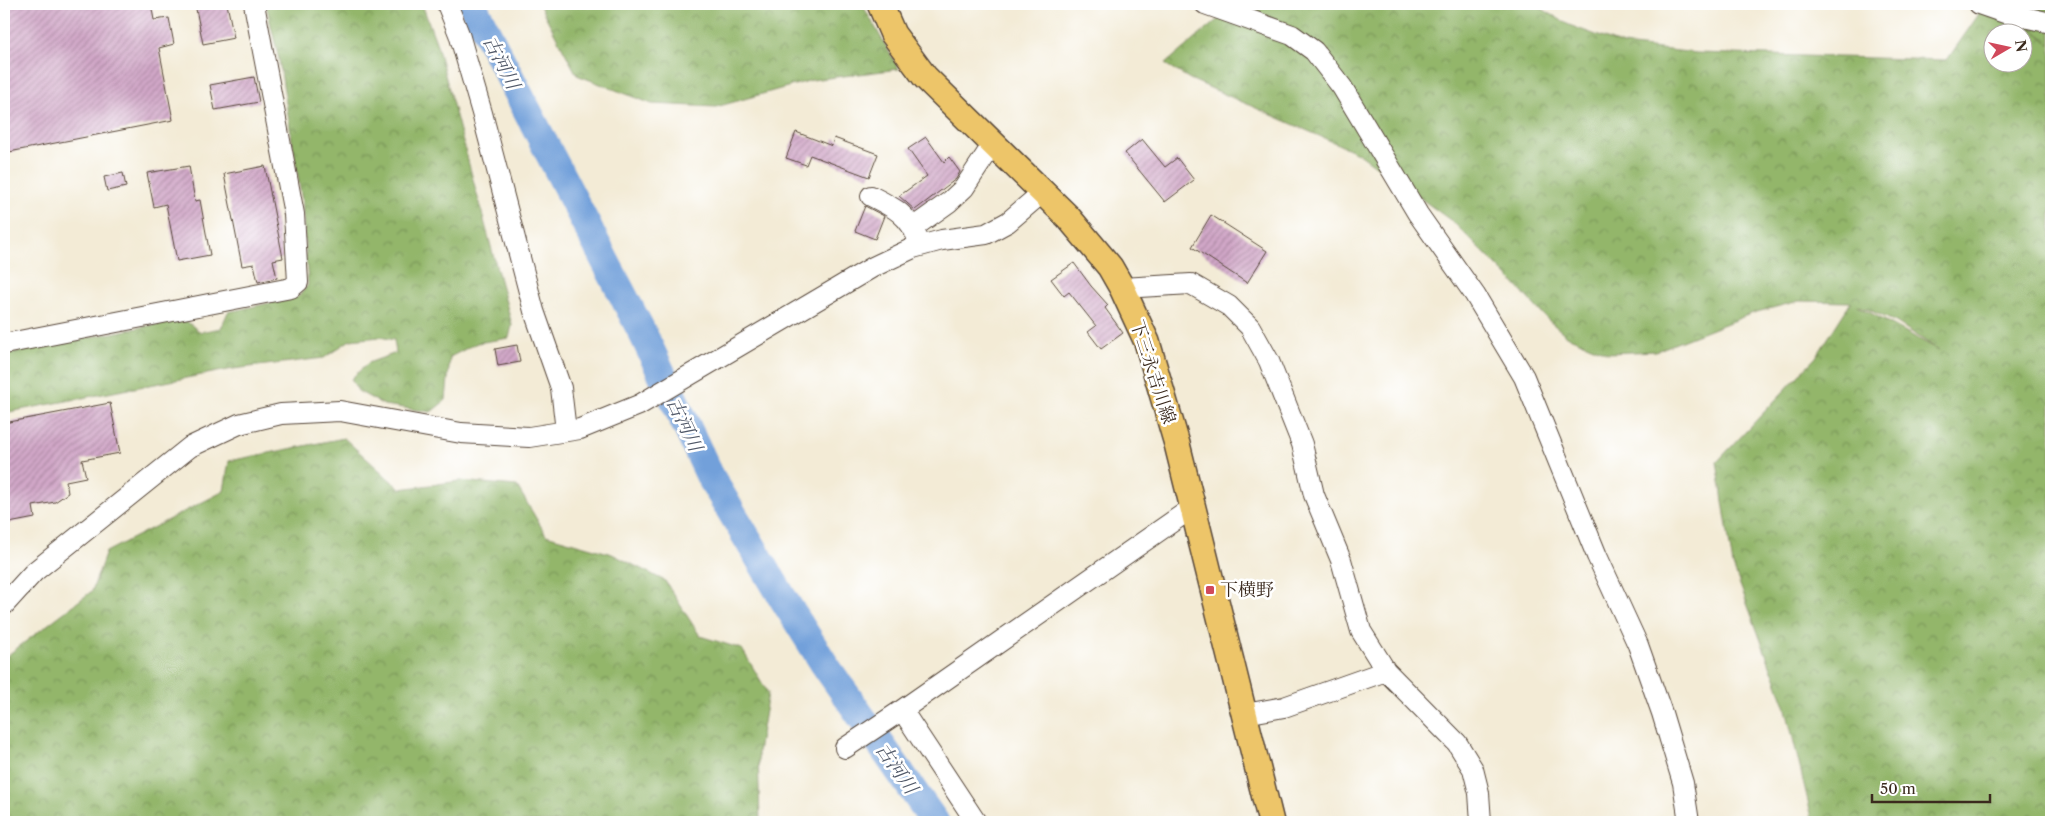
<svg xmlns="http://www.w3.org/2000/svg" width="2055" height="826" font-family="'Libre Caslon Text','Noto Serif JP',serif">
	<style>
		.forest { fill: url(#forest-crowns); stroke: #677044; fill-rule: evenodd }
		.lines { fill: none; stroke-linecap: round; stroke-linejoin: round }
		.river { stroke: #72a0da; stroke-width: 29 }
		.building { fill: url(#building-hatch) }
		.minor-casing { stroke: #57473a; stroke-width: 22 }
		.major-casing { stroke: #57473a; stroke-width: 28 }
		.minor { stroke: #fff; stroke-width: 20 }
		.major { stroke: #edc569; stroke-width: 25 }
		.poi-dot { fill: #d1495b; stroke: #fff; stroke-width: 2 }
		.labels { text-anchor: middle; stroke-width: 5; stroke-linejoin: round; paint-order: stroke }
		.street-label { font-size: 18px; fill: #3b2a1e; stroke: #fff }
		.poi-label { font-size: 18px; fill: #3b2a1e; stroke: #fff; text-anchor: start }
		.water-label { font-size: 19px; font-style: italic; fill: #515969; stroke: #fff }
	</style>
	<defs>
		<pattern id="forest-crowns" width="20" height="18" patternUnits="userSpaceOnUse" patternTransform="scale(1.25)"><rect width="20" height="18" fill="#93b66b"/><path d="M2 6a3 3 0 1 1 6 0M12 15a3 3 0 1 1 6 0" fill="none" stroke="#799457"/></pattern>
		<pattern id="building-hatch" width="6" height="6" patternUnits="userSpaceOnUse" patternTransform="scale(1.25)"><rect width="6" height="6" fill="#d1a7c8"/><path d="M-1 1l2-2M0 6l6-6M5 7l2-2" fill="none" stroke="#ab88a2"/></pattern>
	</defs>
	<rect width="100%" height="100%" fill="#fff"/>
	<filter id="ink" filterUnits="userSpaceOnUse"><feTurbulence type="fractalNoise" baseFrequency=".02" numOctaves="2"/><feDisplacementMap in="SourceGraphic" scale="10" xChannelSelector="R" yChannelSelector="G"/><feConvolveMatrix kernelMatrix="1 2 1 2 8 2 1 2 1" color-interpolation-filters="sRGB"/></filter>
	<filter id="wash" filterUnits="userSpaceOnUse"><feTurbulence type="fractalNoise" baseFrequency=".0096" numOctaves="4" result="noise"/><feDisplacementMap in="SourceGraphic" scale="20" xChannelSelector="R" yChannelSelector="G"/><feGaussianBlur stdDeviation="1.12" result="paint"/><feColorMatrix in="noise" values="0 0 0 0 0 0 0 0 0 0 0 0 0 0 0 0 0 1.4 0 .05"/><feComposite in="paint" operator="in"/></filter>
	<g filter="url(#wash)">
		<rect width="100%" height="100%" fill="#f3ebd6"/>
		<!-- forest -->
		<path class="forest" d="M266 4H422L437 45 512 325 509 338 477 343 450 357 446 400 431 412 384 405 358 391 351 379 368 363 396 353 394 340 380 337 350 340 324 358 233 369 4 413V354L184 319 200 332 221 328 228 312 298 297 308 285 302 201 279 60Z
			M539 4H862L899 69 812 80 716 107 652 104 577 75Z
			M1236 4H1534L1569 25 1623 45 1697 53 1947 60 1986 4H2007L2050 45 2010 4H2051V822H1813L1785 705 1733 566 1717 462 1816 357 1851 302 1799 301 1753 313 1656 351 1608 353 1567 336 1547 319 1512 281 1453 222 1358 153 1190 79 1165 64ZM1992 32H2022V62H1992ZM1858 305 1896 322 1939 350 1858 306Z
			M344 438 400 489 460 481 517 486 546 535 612 554 665 581 700 636 742 649 768 693 758 752 760 822H4V658L92 591 106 552 224 491 229 461Z"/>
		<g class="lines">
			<!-- river -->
			<path class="river" d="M472 4 643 334 710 476 784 600 825 665 935 822"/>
		</g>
		<g id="blocks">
			<!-- building -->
			<path class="building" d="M4 4H151L154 20 169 18 174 44 159 48 173 120 4 153Z
				M195 4H227L234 38 203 44Z
				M254 77 259 102 215 110 210 85Z
				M796 132 832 146 834 138 878 154 869 177 810 155 806 165 786 158Z
				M926 137 944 162 949 157 960 172 956 179 915 210 899 196 927 176 908 149Z
				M1142 139 1165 167 1177 158 1194 180 1165 202 1125 153Z
				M189 166 195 201 200 200 210 255 177 261 166 204 154 207 147 173Z
				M265 166 283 258 273 260 277 278 258 282 254 264 242 266 224 174Z
				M123 173 126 187 107 191 104 177Z
				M865 206 884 216 875 239 855 231Z
				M1211 215 1267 251 1247 283 1192 247Z
				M1074 263 1091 286 1108 305 1105 308 1123 333 1101 349 1088 332 1096 326 1069 292 1064 296 1051 279Z
				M517 345 520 362 498 366 495 349Z
				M110 403 120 453 82 460 86 477 66 481 68 493 55 502 33 506 35 518 4 524V423Z"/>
		</g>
	</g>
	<g filter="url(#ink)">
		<use href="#blocks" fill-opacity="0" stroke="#57473a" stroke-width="1"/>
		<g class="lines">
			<defs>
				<path id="minor" d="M447 4 459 34 482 113 534 311 561 388 566 431
					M1205 4 1292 35 1314 51 1342 87 1418 214 1475 295 1524 377 1597 556 1638 645 1662 713 1683 783 1689 822
					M1979 4 2005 13 2051 23
					M871 196C893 207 910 215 918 240
					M914 227 949 202 964 188 993 144
					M1122 288 1191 284 1229 306 1250 327 1269 361 1302 444 1314 495 1341 560 1361 631 1386 671 1457 743 1473 769 1479 793 1481 822
					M4 344 291 288 298 282 294 214 254 4
					M4 605 34 572 190 447 239 424 281 414 340 411 461 433 529 437 580 429 639 405 873 267 913 248 942 240 986 234 1008 222 1043 192
					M902 710 976 822
					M1245 714 1284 707 1386 671
					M845 748 902 710 1192 508"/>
				<path id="major" d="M880 4 893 34 925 77 1068 217 1110 267 1122 288 1147 342 1177 444 1271 822"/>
			</defs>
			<!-- minor casing -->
			<use href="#minor" class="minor-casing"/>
			<!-- major casing -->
			<use href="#major" class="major-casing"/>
			<!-- minor -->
			<use href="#minor" class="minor"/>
			<!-- major -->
			<use href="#major" class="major"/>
		</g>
	</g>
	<!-- markers -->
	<rect class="poi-dot" x="1205" y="585" width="10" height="10" rx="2.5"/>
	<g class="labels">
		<!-- street labels -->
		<g class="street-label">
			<text transform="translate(1153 372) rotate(72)" y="6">下三永吉川線</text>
		</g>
		<!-- poi labels -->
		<g class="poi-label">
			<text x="1220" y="596">下横野</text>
		</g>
		<!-- water labels -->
		<g class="water-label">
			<text transform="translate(502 62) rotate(63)" y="7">古河川</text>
			<text transform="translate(685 424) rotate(65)" y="7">古河川</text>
			<text transform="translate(897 768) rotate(55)" y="7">古河川</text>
		</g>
	</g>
	<!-- margin -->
	<rect width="2055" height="826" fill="none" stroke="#fff" stroke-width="20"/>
	<!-- north arrow -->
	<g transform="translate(2008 48) rotate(81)"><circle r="24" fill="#ffffff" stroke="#b1aaa5"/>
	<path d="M0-4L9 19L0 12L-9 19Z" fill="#d1495b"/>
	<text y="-8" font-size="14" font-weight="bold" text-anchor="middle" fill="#3b2a1e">N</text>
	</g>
	<!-- scale -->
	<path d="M1872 794v8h118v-8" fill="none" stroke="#3b2a1e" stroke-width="2.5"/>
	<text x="1880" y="794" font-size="15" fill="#3b2a1e" stroke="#ffffff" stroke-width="4" paint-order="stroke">50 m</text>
</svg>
